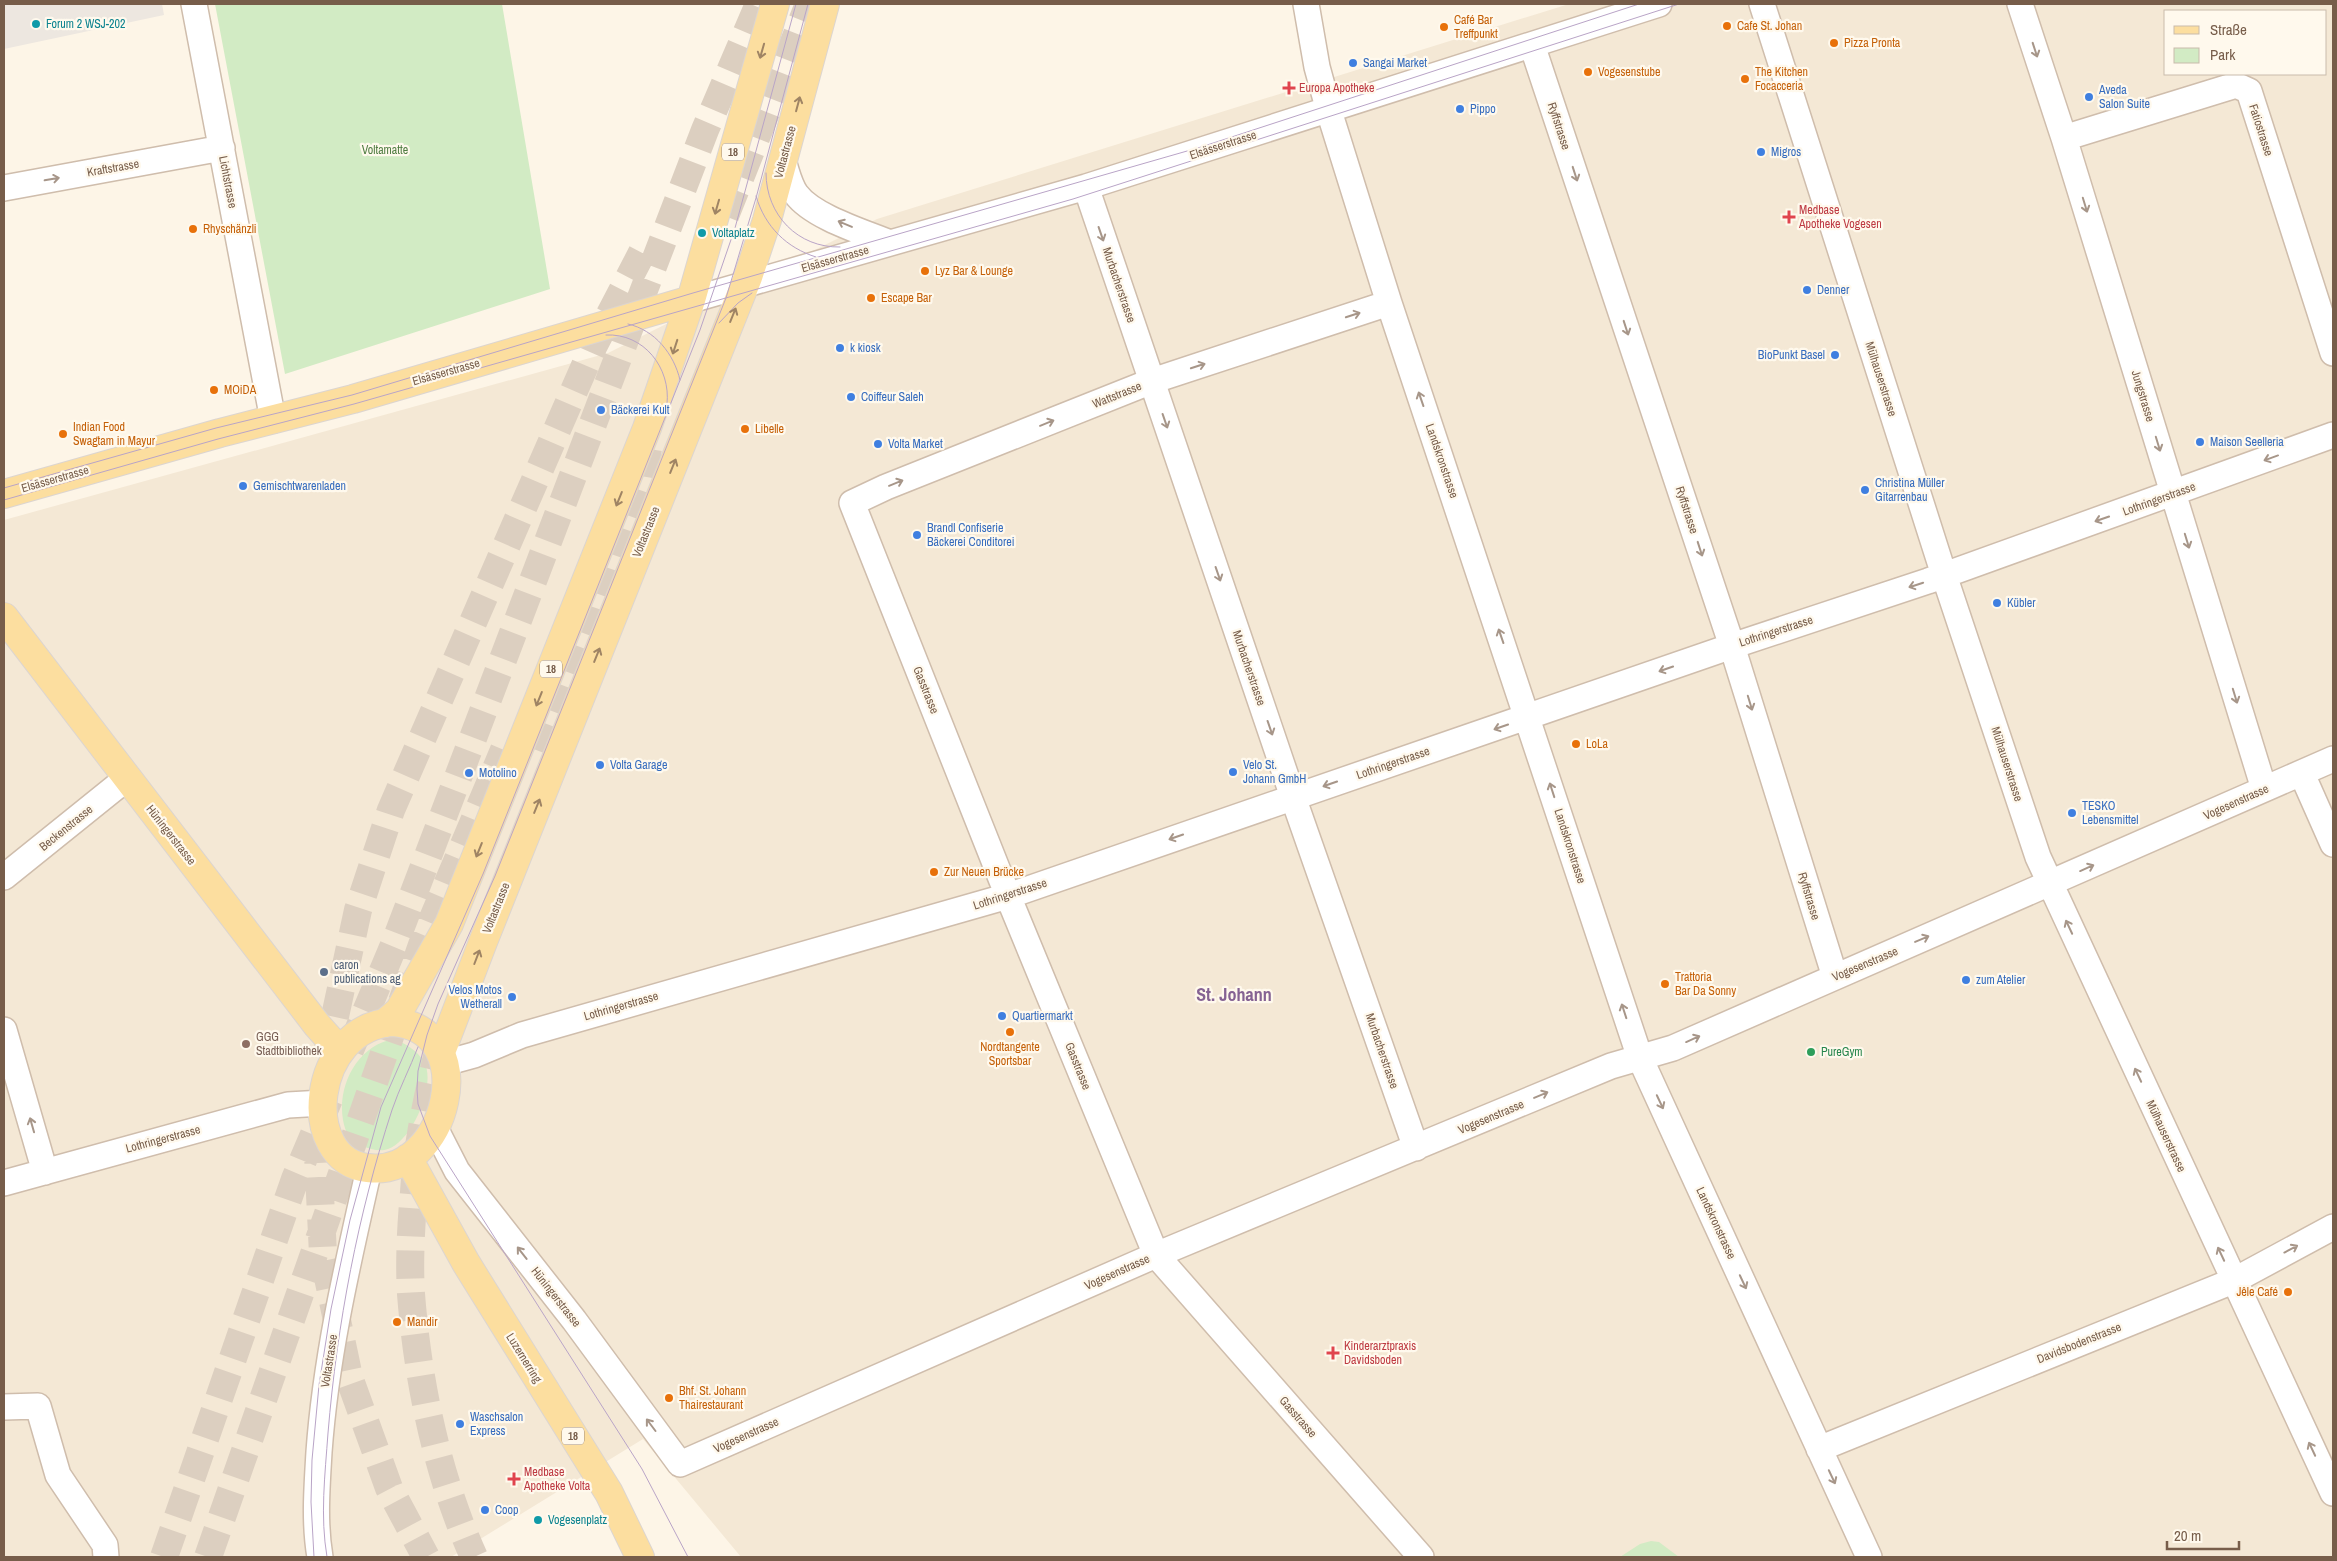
<svg xmlns="http://www.w3.org/2000/svg" width="2337" height="1561" font-family="'Archivo Narrow',sans-serif">
	<style>
		.residential { fill: #f4e8d5; fill-rule: evenodd }
		.industrial { fill: #ede7e0 }
		.green { fill: #d2ebc4 }
		.lines { fill: none; stroke-linecap: round; stroke-linejoin: round }
		.highway-tunnel { stroke: #dccfc0; stroke-width: 28; stroke-dasharray: 28 14; stroke-linecap: butt }
		.minor-casing { stroke: #cfbdac; stroke-width: 28 }
		.major-casing { stroke: #dcd5d0; stroke-width: 30 }
		.minor { stroke: #fff; stroke-width: 25 }
		.major { stroke: #fcde9f; stroke-width: 28 }
		.tram { stroke: #b9a4c7; stroke-width: 1 }
		.oneway { stroke: #a79689 }
		.oneway2 { stroke: #9f8464 }
		.culture-dot { fill: #0f9aa8; stroke: #fff9ed; stroke-width: 2 }
		.food-dot { fill: #e8710a; stroke: #fff9ed; stroke-width: 2 }
		.shop-dot { fill: #3f7fe0; stroke: #fff9ed; stroke-width: 2 }
		.health-dot { fill: #e0444e; stroke: #fff9ed; stroke-width: 2 }
		.service-dot { fill: #5c6f8a; stroke: #fff9ed; stroke-width: 2 }
		.education-dot { fill: #8d6e63; stroke: #fff9ed; stroke-width: 2 }
		.leisure-dot { fill: #2e9e5b; stroke: #fff9ed; stroke-width: 2 }
		.labels { text-anchor: middle; stroke-width: 4.5; stroke-linejoin: round; paint-order: stroke }
		.shield { fill: #fff9ed; stroke: #a08c7b; stroke-width: 1 }
		.shield-label { font-size: 11px; font-weight: bold; fill: #775d4a }
		.food-label { font-size: 12px; fill: #c56008; stroke: #fff9ed; text-anchor: start }
		.culture-label { font-size: 12px; fill: #0d838f; stroke: #fff9ed; text-anchor: start }
		.shop-label { font-size: 12px; fill: #366cbe; stroke: #fff9ed; text-anchor: start }
		.health-label { font-size: 12px; fill: #be3a42; stroke: #fff9ed; text-anchor: start }
		.street-label { font-size: 12px; fill: #775d4a; stroke: #fff9ed }
		.park-label { font-size: 12px; fill: #507d42; stroke: #fff9ed }
		.service-label { font-size: 12px; fill: #4e5e75; stroke: #fff9ed; text-anchor: start }
		.education-label { font-size: 12px; fill: #785e54; stroke: #fff9ed; text-anchor: start }
		.leisure-label { font-size: 12px; fill: #27864d; stroke: #fff9ed; text-anchor: start }
		.district-label { font-size: 18px; font-weight: bold; fill: #856293; stroke: #fff9ed }
	</style>
	<rect width="100%" height="100%" fill="#fdf5e7"/>
	<!-- residential -->
	<path class="residential" d="M1569 4H2333V1557H741L643 1439 451 1557H4V520L608 353 877 219ZM2166 11H2326V74H2166Z"/>
	<!-- industrial -->
	<path class="industrial" d="M4 4H162L164 15 4 49Z"/>
	<!-- green -->
	<path class="green" d="M215 4H502L550 289 285 374Z
		M394 1039C406 1044 417 1050 424 1062 437 1084 412 1141 388 1149 380 1152 370 1149 362 1146 350 1141 345 1132 343 1120 337 1085 358 1045 394 1039Z
		M1651 1541 1659 1542 1679 1557H1620L1640 1544Z"/>
	<g class="lines">
		<!-- highway-tunnel -->
		<path class="highway-tunnel" d="M725 216 809 4
			M544 753 590 633 642 485 650 436
			M440 1043C429 1091 417 1142 414 1192 411 1225 409 1261 411 1294 418 1383 437 1475 474 1557
			M350 1050 394 945 705 130 759 4
			M326 1058 358 910 391 810 594 345 645 247
			M317 1135 323 1254 349 1377 389 1488 426 1557
			M164 1557 295 1179 329 1099
			M208 1557 423 942 504 750"/>
		<defs>
			<path id="minor" d="M194 4 273 420
				M1306 4 1317 67 1329 111 1389 303 1640 1058 1869 1557
				M1762 4 1944 575 2038 857 2333 1493
				M2020 4 2064 138 2264 789
				M1532 45 1732 646 1835 977
				M2064 138 2236 85 2249 91 2333 353
				M783 161C787 172 789 184 796 194 813 217 863 232 890 243
				M1086 187 1293 797 1416 1148
				M4 188 222 148
				M691 300 1086 187 1659 4
				M1389 303 1152 381 886 487 852 503 1008 896 1156 1255 1421 1557
				M2302 774 2333 844
				M4 877 127 778
				M4 1030 45 1172
				M445 1063 474 1055 522 1035 1008 896 1732 646 1928 581 2333 435
				M435 1128 457 1171 574 1320 680 1464 1156 1255 1611 1066 1673 1048 2333 759
				M4 1183 288 1105 323 1103
				M4 1407 38 1406 58 1475 105 1545 106 1557
				M1819 1449 2233 1281 2333 1227
				M320 1557C314 1522 317 1487 319 1452 326 1355 348 1262 369 1169"/>
			<path id="major" d="M4 494 220 433 353 399 691 300
				M4 617 317 1025 340 1051
				M393 1022C484 1029 447 1178 368 1168 298 1160 311 1027 393 1022Z
				M385 1023 399 1011 449 924 647 428 691 300 775 4
				M441 1052 483 942 748 277 767 220 825 4
				M408 1158 466 1263 609 1493 640 1557"/>
		</defs>
		<!-- minor casing -->
		<use href="#minor" class="minor-casing"/>
		<!-- major casing -->
		<use href="#major" class="major-casing"/>
		<!-- minor -->
		<use href="#minor" class="minor"/>
		<!-- major -->
		<use href="#major" class="major"/>
		<!-- tram -->
		<path class="tram" d="M766 173C766 215 798 248 840 247
			M756 196C765 227 787 248 816 257
			M719 323 738 303 752 293
			M628 324C655 330 674 354 680 380
			M606 335C644 333 671 368 667 404
			M4 488 216 428 352 395 693 293 1201 147 1639 4
			M4 500 218 439 354 404 1073 199 1679 4
			M314 1557 311 1502 312 1460 319 1385 331 1309 350 1220 381 1107 483 874 700 330 735 228 796 4
			M327 1557C320 1516 325 1475 328 1433 337 1324 358 1214 392 1110 399 1089 410 1068 418 1047
			M688 1557 642 1469 430 1136 418 1104 417 1089 418 1071 427 1035 438 1004 495 876 726 298 756 198 808 4"/>
	</g>
	<!-- one-way arrows -->
	<defs><path id="oneway-shaft" d="M-6 0H5M1.5-3L5.5 0L1.5 3" fill="none" stroke-width="1.6" stroke-linecap="round" stroke-linejoin="round" transform="scale(1.25)"/></defs>
	<g class="oneway">
		<use href="#oneway-shaft" transform="translate(2035 50) rotate(72)"/>
		<use href="#oneway-shaft" transform="translate(1575 174) rotate(72)"/>
		<use href="#oneway-shaft" transform="translate(52 179) rotate(-10)"/>
		<use href="#oneway-shaft" transform="translate(2085 205) rotate(73)"/>
		<use href="#oneway-shaft" transform="translate(845 224) rotate(-157)"/>
		<use href="#oneway-shaft" transform="translate(1101 234) rotate(71)"/>
		<use href="#oneway-shaft" transform="translate(1353 315) rotate(-18)"/>
		<use href="#oneway-shaft" transform="translate(1626 328) rotate(72)"/>
		<use href="#oneway-shaft" transform="translate(1198 366) rotate(-18)"/>
		<use href="#oneway-shaft" transform="translate(1421 399) rotate(-109)"/>
		<use href="#oneway-shaft" transform="translate(1165 421) rotate(71)"/>
		<use href="#oneway-shaft" transform="translate(1047 423) rotate(-22)"/>
		<use href="#oneway-shaft" transform="translate(2158 444) rotate(73)"/>
		<use href="#oneway-shaft" transform="translate(2271 458) rotate(160)"/>
		<use href="#oneway-shaft" transform="translate(896 483) rotate(-22)"/>
		<use href="#oneway-shaft" transform="translate(2102 519) rotate(161)"/>
		<use href="#oneway-shaft" transform="translate(2187 541) rotate(73)"/>
		<use href="#oneway-shaft" transform="translate(1700 549) rotate(72)"/>
		<use href="#oneway-shaft" transform="translate(1218 574) rotate(71)"/>
		<use href="#oneway-shaft" transform="translate(1916 585) rotate(162)"/>
		<use href="#oneway-shaft" transform="translate(1501 636) rotate(-109)"/>
		<use href="#oneway-shaft" transform="translate(1666 669) rotate(161)"/>
		<use href="#oneway-shaft" transform="translate(2235 696) rotate(73)"/>
		<use href="#oneway-shaft" transform="translate(1750 703) rotate(73)"/>
		<use href="#oneway-shaft" transform="translate(1501 727) rotate(161)"/>
		<use href="#oneway-shaft" transform="translate(1270 728) rotate(71)"/>
		<use href="#oneway-shaft" transform="translate(1330 784) rotate(161)"/>
		<use href="#oneway-shaft" transform="translate(1552 790) rotate(-108)"/>
		<use href="#oneway-shaft" transform="translate(1176 837) rotate(161)"/>
		<use href="#oneway-shaft" transform="translate(2087 868) rotate(-24)"/>
		<use href="#oneway-shaft" transform="translate(2069 927) rotate(-115)"/>
		<use href="#oneway-shaft" transform="translate(1922 939) rotate(-23)"/>
		<use href="#oneway-shaft" transform="translate(1624 1011) rotate(-108)"/>
		<use href="#oneway-shaft" transform="translate(1693 1039) rotate(-24)"/>
		<use href="#oneway-shaft" transform="translate(2138 1075) rotate(-115)"/>
		<use href="#oneway-shaft" transform="translate(1541 1095) rotate(-23)"/>
		<use href="#oneway-shaft" transform="translate(1660 1102) rotate(65)"/>
		<use href="#oneway-shaft" transform="translate(32 1125) rotate(-106)"/>
		<use href="#oneway-shaft" transform="translate(2291 1249) rotate(-28)"/>
		<use href="#oneway-shaft" transform="translate(522 1253) rotate(-128)"/>
		<use href="#oneway-shaft" transform="translate(2221 1254) rotate(-115)"/>
		<use href="#oneway-shaft" transform="translate(1743 1282) rotate(65)"/>
		<use href="#oneway-shaft" transform="translate(651 1425) rotate(-127)"/>
		<use href="#oneway-shaft" transform="translate(2312 1449) rotate(-115)"/>
		<use href="#oneway-shaft" transform="translate(1832 1477) rotate(65)"/>
	</g>
	<g class="oneway2">
		<use href="#oneway-shaft" transform="translate(762 51) rotate(106)"/>
		<use href="#oneway-shaft" transform="translate(798 104) rotate(-75)"/>
		<use href="#oneway-shaft" transform="translate(717 207) rotate(106)"/>
		<use href="#oneway-shaft" transform="translate(733 315) rotate(-68)"/>
		<use href="#oneway-shaft" transform="translate(675 347) rotate(108)"/>
		<use href="#oneway-shaft" transform="translate(673 466) rotate(-68)"/>
		<use href="#oneway-shaft" transform="translate(619 499) rotate(112)"/>
		<use href="#oneway-shaft" transform="translate(597 655) rotate(-68)"/>
		<use href="#oneway-shaft" transform="translate(539 699) rotate(112)"/>
		<use href="#oneway-shaft" transform="translate(537 806) rotate(-68)"/>
		<use href="#oneway-shaft" transform="translate(479 850) rotate(112)"/>
		<use href="#oneway-shaft" transform="translate(477 957) rotate(-69)"/>
	</g>
	<!-- markers -->
	<g class="culture-dot">
		<circle cx="36" cy="24" r="5"/>
		<circle cx="702" cy="233" r="5"/>
		<circle cx="538" cy="1520" r="5"/>
	</g>
	<g class="food-dot">
		<circle cx="1727" cy="26" r="5"/>
		<circle cx="1444" cy="27" r="5"/>
		<circle cx="1834" cy="43" r="5"/>
		<circle cx="1588" cy="72" r="5"/>
		<circle cx="1745" cy="79" r="5"/>
		<circle cx="193" cy="229" r="5"/>
		<circle cx="925" cy="271" r="5"/>
		<circle cx="871" cy="298" r="5"/>
		<circle cx="214" cy="390" r="5"/>
		<circle cx="745" cy="429" r="5"/>
		<circle cx="63" cy="434" r="5"/>
		<circle cx="1576" cy="744" r="5"/>
		<circle cx="934" cy="872" r="5"/>
		<circle cx="1665" cy="984" r="5"/>
		<circle cx="1010" cy="1032" r="5"/>
		<circle cx="2288" cy="1292" r="5"/>
		<circle cx="397" cy="1322" r="5"/>
		<circle cx="669" cy="1398" r="5"/>
	</g>
	<g class="shop-dot">
		<circle cx="1353" cy="63" r="5"/>
		<circle cx="2089" cy="97" r="5"/>
		<circle cx="1460" cy="109" r="5"/>
		<circle cx="1761" cy="152" r="5"/>
		<circle cx="1807" cy="290" r="5"/>
		<circle cx="840" cy="348" r="5"/>
		<circle cx="1835" cy="355" r="5"/>
		<circle cx="851" cy="397" r="5"/>
		<circle cx="601" cy="410" r="5"/>
		<circle cx="2200" cy="442" r="5"/>
		<circle cx="878" cy="444" r="5"/>
		<circle cx="243" cy="486" r="5"/>
		<circle cx="1865" cy="490" r="5"/>
		<circle cx="917" cy="535" r="5"/>
		<circle cx="1997" cy="603" r="5"/>
		<circle cx="600" cy="765" r="5"/>
		<circle cx="1233" cy="772" r="5"/>
		<circle cx="469" cy="773" r="5"/>
		<circle cx="2072" cy="813" r="5"/>
		<circle cx="1966" cy="980" r="5"/>
		<circle cx="512" cy="997" r="5"/>
		<circle cx="1002" cy="1016" r="5"/>
		<circle cx="460" cy="1424" r="5"/>
		<circle cx="485" cy="1510" r="5"/>
	</g>
	<g class="health-dot">
		<path d="M1286.5 80.5h5v5h5v5h-5v5h-5v-5h-5v-5h5z"/>
		<path d="M1786.5 209.5h5v5h5v5h-5v5h-5v-5h-5v-5h5z"/>
		<path d="M1330.5 1345.5h5v5h5v5h-5v5h-5v-5h-5v-5h5z"/>
		<path d="M511.5 1471.5h5v5h5v5h-5v5h-5v-5h-5v-5h5z"/>
	</g>
	<circle class="service-dot" cx="324" cy="972" r="5"/>
	<circle class="education-dot" cx="246" cy="1044" r="5"/>
	<circle class="leisure-dot" cx="1811" cy="1052" r="5"/>
	<g class="labels">
		<!-- shield labels -->
		<g class="shield">
			<rect x="722" y="143.5" width="22" height="17" rx="4"/>
			<rect x="540" y="660.5" width="22" height="17" rx="4"/>
			<rect x="562" y="1427.5" width="22" height="17" rx="4"/>
		</g>
		<g class="shield-label">
			<text x="733" y="156">18</text>
			<text x="551" y="673">18</text>
			<text x="573" y="1440">18</text>
		</g>
		<!-- food labels -->
		<g class="food-label">
			<text x="1454" y="24">Café Bar<tspan x="1454" dy="14">Treffpunkt</tspan></text>
			<text x="1737" y="30">Cafe St. Johan</text>
			<text x="1844" y="47">Pizza Pronta</text>
			<text x="1598" y="76">Vogesenstube</text>
			<text x="1755" y="76">The Kitchen<tspan x="1755" dy="14">Focacceria</tspan></text>
			<text x="203" y="233">Rhyschänzli</text>
			<text x="935" y="275">Lyz Bar &amp; Lounge</text>
			<text x="881" y="302">Escape Bar</text>
			<text x="224" y="394">MOiDA</text>
			<text x="73" y="431">Indian Food<tspan x="73" dy="14">Swagtam in Mayur</tspan></text>
			<text x="755" y="433">Libelle</text>
			<text x="1586" y="748">LoLa</text>
			<text x="944" y="876">Zur Neuen Brücke</text>
			<text x="1675" y="981">Trattoria<tspan x="1675" dy="14">Bar Da Sonny</tspan></text>
			<text x="1010" y="1051" text-anchor="middle">Nordtangente<tspan x="1010" dy="14">Sportsbar</tspan></text>
			<text x="2278" y="1296" text-anchor="end">Jêle Café</text>
			<text x="407" y="1326">Mandir</text>
			<text x="679" y="1395">Bhf. St. Johann<tspan x="679" dy="14">Thairestaurant</tspan></text>
		</g>
		<!-- culture labels -->
		<g class="culture-label">
			<text x="46" y="28">Forum 2 WSJ-202</text>
			<text x="712" y="237">Voltaplatz</text>
			<text x="548" y="1524">Vogesenplatz</text>
		</g>
		<!-- shop labels -->
		<g class="shop-label">
			<text x="1363" y="67">Sangai Market</text>
			<text x="2099" y="94">Aveda<tspan x="2099" dy="14">Salon Suite</tspan></text>
			<text x="1470" y="113">Pippo</text>
			<text x="1771" y="156">Migros</text>
			<text x="1817" y="294">Denner</text>
			<text x="850" y="352">k kiosk</text>
			<text x="1825" y="359" text-anchor="end">BioPunkt Basel</text>
			<text x="861" y="401">Coiffeur Saleh</text>
			<text x="611" y="414">Bäckerei Kult</text>
			<text x="2210" y="446">Maison Seelleria</text>
			<text x="888" y="448">Volta Market</text>
			<text x="1875" y="487">Christina Müller<tspan x="1875" dy="14">Gitarrenbau</tspan></text>
			<text x="253" y="490">Gemischtwarenladen</text>
			<text x="927" y="532">Brandl Confiserie<tspan x="927" dy="14">Bäckerei Conditorei</tspan></text>
			<text x="2007" y="607">Kübler</text>
			<text x="610" y="769">Volta Garage</text>
			<text x="1243" y="769">Velo St.<tspan x="1243" dy="14">Johann GmbH</tspan></text>
			<text x="479" y="777">Motolino</text>
			<text x="2082" y="810">TESKO<tspan x="2082" dy="14">Lebensmittel</tspan></text>
			<text x="1976" y="984">zum Atelier</text>
			<text x="502" y="994" text-anchor="end">Velos Motos<tspan x="502" dy="14">Wetherall</tspan></text>
			<text x="1012" y="1020">Quartiermarkt</text>
			<text x="470" y="1421">Waschsalon<tspan x="470" dy="14">Express</tspan></text>
			<text x="495" y="1514">Coop</text>
		</g>
		<!-- health labels -->
		<g class="health-label">
			<text x="1299" y="92">Europa Apotheke</text>
			<text x="1799" y="214">Medbase<tspan x="1799" dy="14">Apotheke Vogesen</tspan></text>
			<text x="1344" y="1350">Kinderarztpraxis<tspan x="1344" dy="14">Davidsboden</tspan></text>
			<text x="524" y="1476">Medbase<tspan x="524" dy="14">Apotheke Volta</tspan></text>
		</g>
		<!-- street labels -->
		<g class="street-label">
			<text transform="translate(1559 126) rotate(72)" y="4">Ryffstrasse</text>
			<text transform="translate(2261 130) rotate(72)" y="4">Fatiostrasse</text>
			<text transform="translate(1223 145) rotate(-18)" y="4">Elsässerstrasse</text>
			<text transform="translate(785 152) rotate(-75)" y="4">Voltastrasse</text>
			<text transform="translate(113 168) rotate(-10)" y="4">Kraftstrasse</text>
			<text transform="translate(228 182) rotate(79)" y="4">Lichtstrasse</text>
			<text transform="translate(835 259) rotate(-16)" y="4">Elsässerstrasse</text>
			<text transform="translate(1119 285) rotate(71)" y="4">Murbacherstrasse</text>
			<text transform="translate(446 372) rotate(-16)" y="4">Elsässerstrasse</text>
			<text transform="translate(1881 379) rotate(72)" y="4">Mülhauserstrasse</text>
			<text transform="translate(1117 395) rotate(-22)" y="4">Wattstrasse</text>
			<text transform="translate(2143 396) rotate(73)" y="4">Jungstrasse</text>
			<text transform="translate(1442 461) rotate(71)" y="4">Landskronstrasse</text>
			<text transform="translate(55 479) rotate(-16)" y="4">Elsässerstrasse</text>
			<text transform="translate(2159 499) rotate(-20)" y="4">Lothringerstrasse</text>
			<text transform="translate(1687 510) rotate(72)" y="4">Ryffstrasse</text>
			<text transform="translate(646 532) rotate(-68)" y="4">Voltastrasse</text>
			<text transform="translate(1776 631) rotate(-18)" y="4">Lothringerstrasse</text>
			<text transform="translate(1249 668) rotate(71)" y="4">Murbacherstrasse</text>
			<text transform="translate(926 690) rotate(68)" y="4">Gasstrasse</text>
			<text transform="translate(1393 763) rotate(-19)" y="4">Lothringerstrasse</text>
			<text transform="translate(2007 764) rotate(72)" y="4">Mülhauserstrasse</text>
			<text transform="translate(2236 802) rotate(-24)" y="4">Vogesenstrasse</text>
			<text transform="translate(66 828) rotate(-39)" y="4">Beckenstrasse</text>
			<text transform="translate(171 835) rotate(52)" y="4">Hüningerstrasse</text>
			<text transform="translate(1570 846) rotate(72)" y="4">Landskronstrasse</text>
			<text transform="translate(1010 894) rotate(-18)" y="4">Lothringerstrasse</text>
			<text transform="translate(1809 896) rotate(73)" y="4">Ryffstrasse</text>
			<text transform="translate(496 908) rotate(-68)" y="4">Voltastrasse</text>
			<text transform="translate(1865 964) rotate(-23)" y="4">Vogesenstrasse</text>
			<text transform="translate(621 1006) rotate(-16)" y="4">Lothringerstrasse</text>
			<text transform="translate(1382 1051) rotate(71)" y="4">Murbacherstrasse</text>
			<text transform="translate(1078 1066) rotate(68)" y="4">Gasstrasse</text>
			<text transform="translate(1491 1117) rotate(-23)" y="4">Vogesenstrasse</text>
			<text transform="translate(2166 1136) rotate(65)" y="4">Mülhauserstrasse</text>
			<text transform="translate(163 1139) rotate(-15)" y="4">Lothringerstrasse</text>
			<text transform="translate(1716 1223) rotate(65)" y="4">Landskronstrasse</text>
			<text transform="translate(1117 1272) rotate(-24)" y="4">Vogesenstrasse</text>
			<text transform="translate(556 1297) rotate(52)" y="4">Hüningerstrasse</text>
			<text transform="translate(2079 1343) rotate(-22)" y="4">Davidsbodenstrasse</text>
			<text transform="translate(524 1358) rotate(58)" y="4">Luzernerring</text>
			<text transform="translate(329 1361) rotate(-81)" y="4">Voltastrasse</text>
			<text transform="translate(1298 1417) rotate(49)" y="4">Gasstrasse</text>
			<text transform="translate(746 1435) rotate(-24)" y="4">Vogesenstrasse</text>
		</g>
		<!-- park labels -->
		<g class="park-label">
			<text x="385" y="154">Voltamatte</text>
		</g>
		<!-- service labels -->
		<g class="service-label">
			<text x="334" y="969">caron<tspan x="334" dy="14">publications ag</tspan></text>
		</g>
		<!-- education labels -->
		<g class="education-label">
			<text x="256" y="1041">GGG<tspan x="256" dy="14">Stadtbibliothek</tspan></text>
		</g>
		<!-- leisure labels -->
		<g class="leisure-label">
			<text x="1821" y="1056">PureGym</text>
		</g>
		<!-- district labels -->
		<g class="district-label">
			<text x="1234" y="1001">St. Johann</text>
		</g>
	</g>
	<!-- border -->
	<rect width="2337" height="1561" fill="none" stroke="#775d4a" stroke-width="10"/>
	<!-- legend -->
	<rect x="2164" y="10" width="162" height="65" fill="#fff9ed" stroke="#c9bbac"/>
	<rect x="2174" y="26" width="25" height="8" fill="#fcde9f" stroke="#c9bbac"/>
	<text x="2210" y="35" font-size="15" fill="#775d4a">Straße</text>
	<rect x="2174" y="48" width="25" height="15" fill="#d2ebc4" stroke="#c9bbac"/>
	<text x="2210" y="60" font-size="15" fill="#775d4a">Park</text>
	<!-- scale -->
	<path d="M2167 1541v8h72v-8" fill="none" stroke="#775d4a" stroke-width="2.5"/>
	<text x="2174" y="1541" font-size="15" fill="#775d4a" stroke="#fff9ed" stroke-width="4" paint-order="stroke">20 m</text>
</svg>
